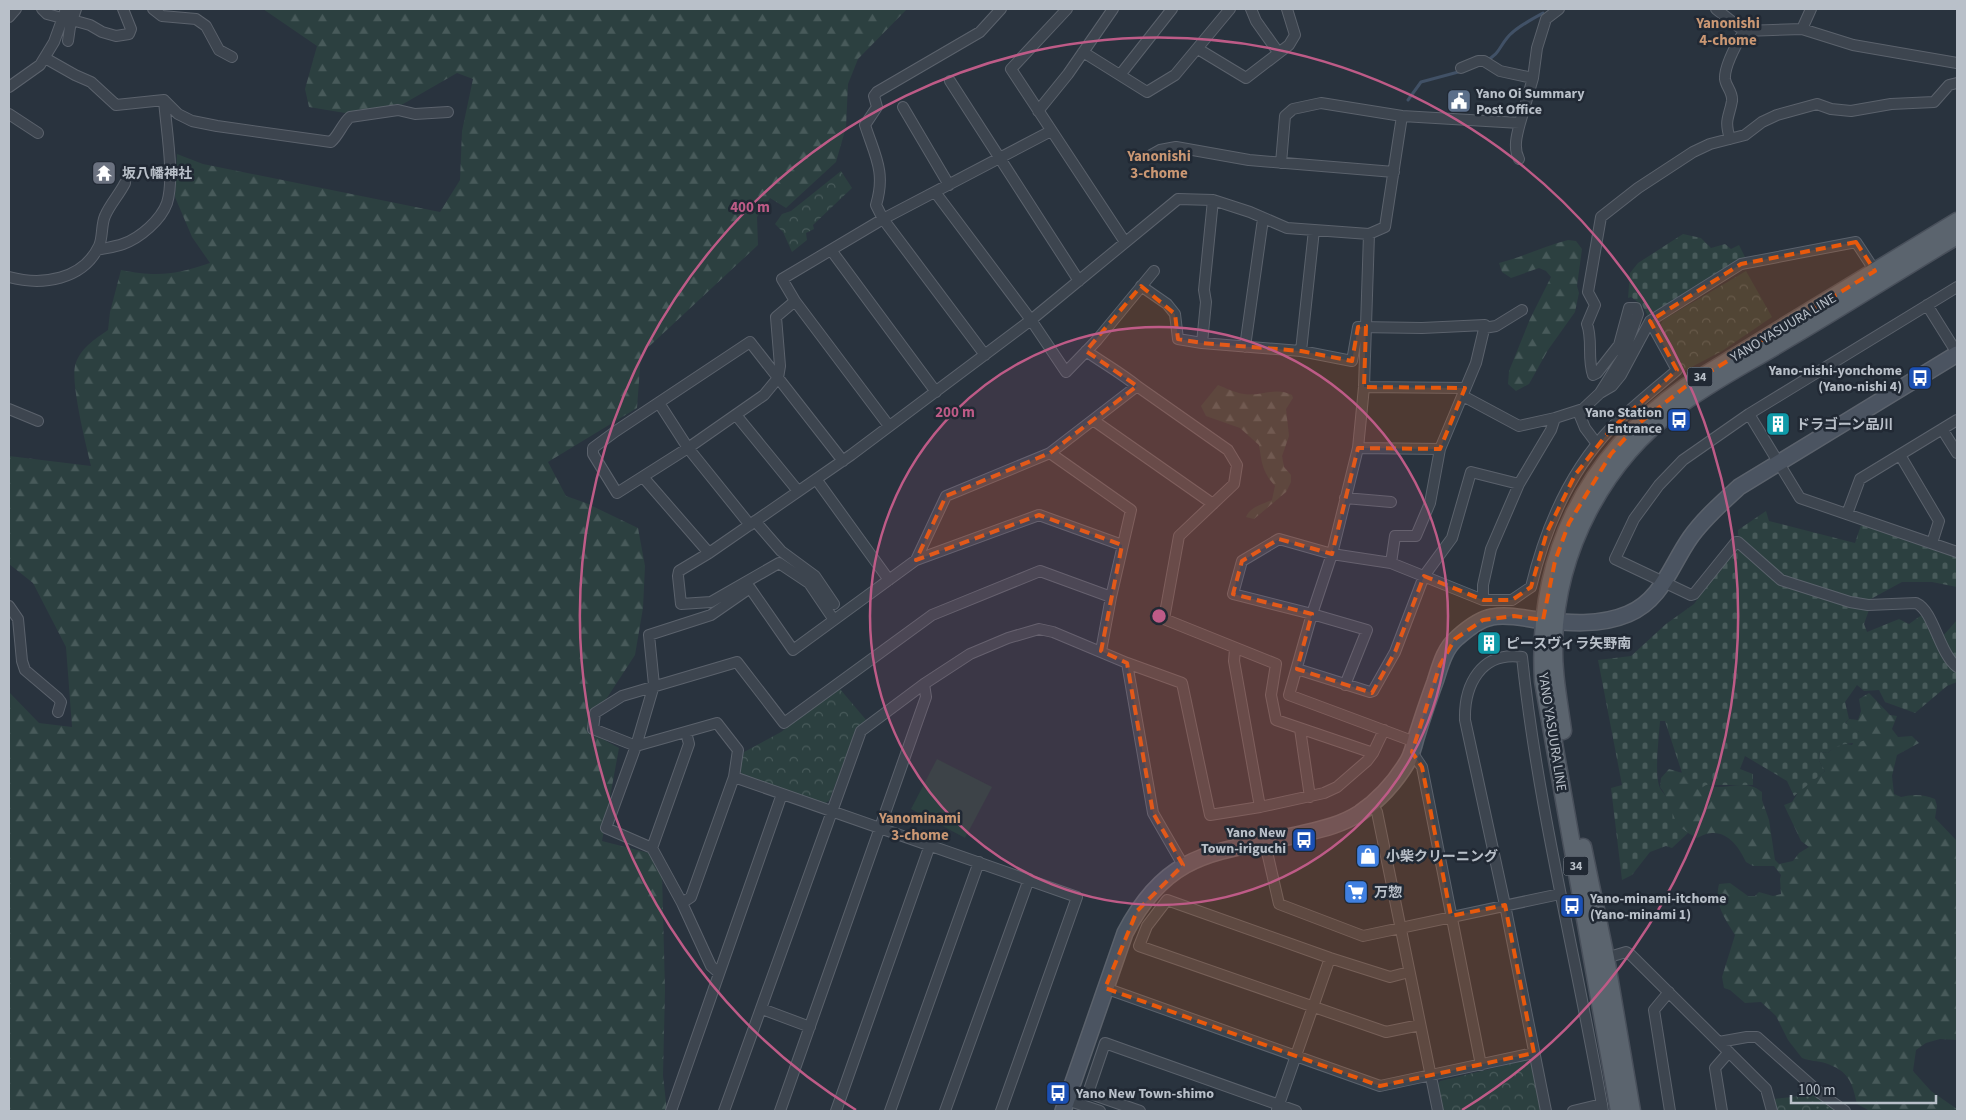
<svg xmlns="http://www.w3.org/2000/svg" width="1966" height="1120" font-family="'Source Sans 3','Noto Sans JP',sans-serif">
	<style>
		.grass { fill: url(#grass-dots) }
		.forest { fill: url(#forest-firs) }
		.cemetery { fill: url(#cemetery-stones) }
		.park { fill: url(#park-crowns) }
		.pitch { fill: #2c4040 }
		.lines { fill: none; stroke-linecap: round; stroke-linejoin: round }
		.stream { stroke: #415166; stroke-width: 3 }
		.street-casing { stroke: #5b626c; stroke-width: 12 }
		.secondary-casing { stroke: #5b626c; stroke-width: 18 }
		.primary-casing { stroke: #49505b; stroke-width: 19 }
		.street { stroke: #3d454f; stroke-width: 10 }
		.secondary { stroke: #4b5461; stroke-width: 15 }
		.primary { stroke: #5b646e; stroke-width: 16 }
		.marked { fill: #e8590c; fill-opacity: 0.2; stroke: #e8590c; stroke-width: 4; stroke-dasharray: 10 6; stroke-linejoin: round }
		.ring { fill: none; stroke: #be5b87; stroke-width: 2.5 }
		.labels { text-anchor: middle; stroke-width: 5; stroke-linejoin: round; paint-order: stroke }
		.shield { fill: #212934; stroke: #8b939c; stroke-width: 1 }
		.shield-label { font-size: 12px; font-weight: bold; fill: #b9c0c9 }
		.poi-label { font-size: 14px; font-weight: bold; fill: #b9c0c9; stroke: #212934; text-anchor: start }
		.street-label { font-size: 14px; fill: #b9c0c9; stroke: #212934 }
		.neighbourhood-label { font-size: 15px; font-weight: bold; fill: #ca9773; stroke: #212934 }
		.centre { fill: #be5b87; stroke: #212934; stroke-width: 2.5 }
		.ring-label { font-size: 15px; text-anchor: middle; font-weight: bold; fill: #be5b87; stroke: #212934; stroke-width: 5; stroke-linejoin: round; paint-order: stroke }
	</style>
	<defs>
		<pattern id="grass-dots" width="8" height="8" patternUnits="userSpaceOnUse" patternTransform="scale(1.25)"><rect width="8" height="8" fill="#2c4040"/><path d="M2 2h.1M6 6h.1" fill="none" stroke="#485a5a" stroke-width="1.8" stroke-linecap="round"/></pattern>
		<pattern id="forest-firs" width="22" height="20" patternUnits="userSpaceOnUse" patternTransform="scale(1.25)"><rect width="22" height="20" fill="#2c4040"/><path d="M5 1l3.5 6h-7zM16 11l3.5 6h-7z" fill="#485a5a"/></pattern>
		<pattern id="cemetery-stones" width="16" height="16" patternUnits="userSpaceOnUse" patternTransform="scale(1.25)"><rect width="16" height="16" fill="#2c4040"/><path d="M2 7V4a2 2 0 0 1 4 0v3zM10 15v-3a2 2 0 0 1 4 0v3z" fill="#485a5a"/></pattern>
		<pattern id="park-crowns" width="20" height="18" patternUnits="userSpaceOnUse" patternTransform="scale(1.25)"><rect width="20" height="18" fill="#2c4040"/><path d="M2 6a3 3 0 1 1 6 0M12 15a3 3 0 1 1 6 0" fill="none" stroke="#485a5a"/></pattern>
	</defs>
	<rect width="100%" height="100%" fill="#29333e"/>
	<!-- grass -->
	<path class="grass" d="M1806 1086 1841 1111H1814L1801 1096Z"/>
	<!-- forest -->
	<path class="forest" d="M263 9H907L858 59 848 84 846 127 836 162 786 208 770 198 757 217 758 245 641 354 637 408 548 462 566 496 586 503 638 528 645 566 643 608 635 655 586 730 619 748 602 841 649 853 662 874 665 990 663 1076 667 1111H9V692L39 723 72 727 66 647 33 583 9 564V456L91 466C86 445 71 385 75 366 79 349 95 339 108 330L110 312 121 270C157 277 175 275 210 263L192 237 175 197 177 154 203 164 440 212 460 180 462 131 473 79 457 73 391 111 345 113 309 107 305 89 317 46Z
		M1568 240 1576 241 1582 249 1577 286 1579 293 1575 312 1548 350 1529 384 1516 391 1508 384 1509 371 1530 319 1551 277 1546 271 1539 268 1511 278 1502 272 1499 263C1523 257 1544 246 1568 240Z
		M1218 385C1226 388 1235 393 1244 394 1261 397 1275 386 1292 395L1293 398 1286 409 1289 436 1282 456 1284 467 1291 475V482L1286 492 1254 519 1246 517C1250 507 1263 504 1272 500L1275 486C1262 471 1262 463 1259 445L1240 428 1206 416 1201 406Z
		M1869 693 1890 715 1897 716 1892 729 1898 737 1912 736 1919 743 1897 755 1892 776 1894 794 1901 797C1913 794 1923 794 1935 799L1937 806 1935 818 1957 841V1040L1940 1039 1926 1043 1916 1050 1913 1071 1931 1091 1957 1109V1111H1870L1857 1104C1852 1082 1849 1071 1825 1063 1818 1061 1809 1061 1802 1058L1788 1040 1776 1016 1761 1002 1745 1003 1730 990 1724 988 1722 977 1735 935C1725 918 1714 905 1719 884L1730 883 1748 896H1755L1759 892 1773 896 1781 894 1780 879 1781 875 1774 866H1753L1746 862C1740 849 1729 832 1712 833 1707 833 1701 836 1697 838 1686 832 1676 826 1671 813 1666 801 1669 799 1660 787L1661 778 1669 769C1676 771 1682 773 1688 774 1699 778 1705 786 1717 787 1734 787 1747 780 1762 792V800L1769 820 1775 860 1779 864 1793 861 1799 853 1809 847 1801 841 1784 805 1792 802 1799 791 1825 771 1819 761 1820 752 1828 753C1836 746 1840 742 1852 745L1859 732 1845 724 1849 719 1858 720 1861 711 1859 699Z"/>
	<!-- cemetery -->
	<path class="cemetery" d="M1683 234 1701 238 1711 248 1725 244 1731 249 1739 245 1746 259 1735 263 1648 316 1642 305 1631 297 1628 298 1630 273 1638 263Z
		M1766 511 1769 521 1855 543 1861 525 1957 558V587L1932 582H1902L1869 600 1842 596 1780 575 1738 535V530Z
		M1736 547H1740L1777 581 1869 610 1864 624 1867 632 1899 619 1909 624 1923 614 1939 651 1957 672V682L1947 686 1915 713 1885 702 1879 690 1864 691 1857 685 1845 702 1849 719 1845 723 1859 732 1865 740C1847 747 1844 739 1828 753L1820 752 1819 761 1825 771 1794 796 1787 781 1745 756 1740 769 1753 774V785H1706L1698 790 1690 775 1682 773 1665 721H1660C1659 737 1654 775 1660 788 1662 792 1667 796 1668 801 1673 814 1675 825 1688 833L1672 848 1666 846 1650 852 1632 875 1622 880 1611 788 1622 785 1598 660 1631 656 1666 624 1694 604Z
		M1957 620V661L1950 654 1942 637Z"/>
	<!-- park -->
	<path class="park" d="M841 171 852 188 813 225 814 229 806 233 807 240 792 252 783 232 775 224 782 214 791 211Z
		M1746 271 1772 317 1722 351 1684 371 1660 326 1663 320Z
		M840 689 867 721 856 729 829 801 824 804 742 774 739 768 744 752 781 732Z
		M1527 1060 1532 1064 1540 1111H1442L1437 1086 1440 1081Z
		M1801 1096 1814 1111H1775L1774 1099Z"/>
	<!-- pitch -->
	<path class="pitch" d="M937 759 992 787 965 838 911 809Z"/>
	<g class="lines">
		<!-- stream -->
		<path class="stream" d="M1486 61C1500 53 1498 49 1507 38 1516 27 1531 20 1543 13
			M1408 100 1421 82 1462 71"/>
		<defs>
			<path id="street" d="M42 9 47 14 62 18
				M153 9 162 16 196 19 206 26 219 50 232 57
				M1067 9 1011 69 1125 242
				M1251 9 1256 21 1278 52
				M1716 9 1744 31 1802 29 1853 45 1957 63
				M9 17 16 9
				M72 20 90 25 102 32 116 36 129 34 131 29 123 9
				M1802 29 1811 9
				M68 41 70 27 76 9
				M1198 49 1246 78 1289 45 1295 35 1287 9
				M1083 52 1147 92 1175 75 1230 9
				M45 58 75 75 91 82 116 105 164 100C166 128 175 177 167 203 161 220 140 238 123 244 115 247 105 248 97 250
				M1461 68 1478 61H1484L1500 71 1533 78
				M1120 75 1172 9
				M950 81 1079 281
				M9 87 40 65 54 42 66 9
				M164 100 178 114 192 121 217 126 331 142C339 135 342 124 350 117L398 110 415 114 448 112
				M903 107 949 185
				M1038 111 1068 74 1113 9
				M9 114 38 133
				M1730 139C1724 119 1729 118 1732 101 1733 92 1726 87 1725 79 1724 66 1737 43 1744 31
				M1151 155 1160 150 1176 147 1249 160 1394 172
				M1519 159C1513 148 1517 134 1520 123
				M1281 163 1285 116 1293 109 1321 103 1402 116 1520 123 1533 78 1537 48 1546 19 1559 9
				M935 192 1031 320 1066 372 1097 340 1154 271
				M1369 234 1364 387 1358 448 1332 554 1312 614 1289 695 1415 742
				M831 250 936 392
				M9 277C42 286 83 280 99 246 103 237 101 225 105 216 110 204 119 195 125 183
				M1141 286 1167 304 1175 314 1178 339 1202 343 1301 351 1352 361 1358 327 1422 328 1485 325 1476 363 1440 449 1430 503 1416 536H1395L1391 563
				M1957 287 1749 414 1683 460 1659 485 1634 519 1615 559 1691 595 1694 594 1736 542H1738L1781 580 1850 602 1868 605 1916 603C1934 611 1938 651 1957 667
				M795 301 776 317 780 366 778 378 764 395 688 448 617 493 593 454V448L616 431 750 342 843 461
				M1927 305 1957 353
				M1484 328 1496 326 1522 310
				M1202 343 1206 302 1204 290 1213 200
				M1245 347 1263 219
				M1086 351C1103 363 1121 373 1137 386
				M1301 351 1314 230
				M985 355 883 219 876 205C886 172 875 156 865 125L877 107 874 96 877 92 980 32 1001 9
				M1364 387 1465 388
				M1600 393 1622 358 1638 314 1636 308H1629L1619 345 1597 373 1593 375C1587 358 1593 340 1587 324L1595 305 1588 292 1601 217 1638 188 1693 152 1710 144 1745 135 1762 122 1777 115 1817 104 1831 109 1851 111 1891 104 1934 102 1949 85 1957 83
				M1463 396 1519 426 1555 418 1583 409 1600 393 1612 386 1621 375 1650 321 1741 264 1856 242 1877 274
				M659 403 688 448 750 525
				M9 409 38 421
				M1578 411 1585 428 1597 444
				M1749 414 1800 498 1957 552
				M736 415 798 491
				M1093 420 1213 504
				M889 426 795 301 782 279 883 219 1051 131
				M1942 429 1957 453
				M1358 448 1440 449
				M1050 453 1131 510 1111 597 1101 651
				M1900 455 1939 521 1932 543
				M643 477 709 553
				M816 479 889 580
				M1345 498 1391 502
				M1847 514 1860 479 1957 420
				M755 521 781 551 815 576 834 604
				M916 560 946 496 1050 453 1137 386 1228 450 1237 465 1234 484 1179 536 1164 619 1276 664 1271 695 1276 720 1373 753
				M1483 600H1512L1531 587C1545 529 1569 472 1611 428 1632 407 1655 389 1677 370L1650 321
				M9 606 18 619 22 661 25 670 58 698 61 702 58 712
				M834 620 809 583 779 563 711 602 681 604 678 576 679 571 709 553 851 455 1031 320 1178 199 1213 200 1250 212 1287 228 1369 234 1385 227 1402 116
				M1235 649 1234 661 1260 807
				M1127 663 1182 683 1210 815 1260 807 1324 793 1337 787 1367 761 1373 753 1384 730
				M1297 669 1370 692 1373 691 1395 652 1424 576 1452 538 1471 472 1519 484
				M1345 685 1367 630 1312 614 1233 594 1242 561 1279 539 1332 554 1391 563 1483 600V585L1491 549 1519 484 1551 430 1555 418
				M1300 729 1310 797
				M686 732 689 744 652 848 682 903 711 966 719 973
				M1412 752 1422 767 1481 1065
				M734 777 1077 897 1001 1111
				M1371 803 1377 812 1438 1111
				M1265 843 1279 904 1363 936 1560 894
				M652 848 606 828 636 746 654 685 649 635 711 615 750 588 793 650 916 560 1039 515 1122 545
				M682 903 691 897 734 777 738 750 717 723 636 746 593 729 595 713 622 696 737 662 784 723 932 615 1040 571 1111 597
				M1606 958 1626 952 1631 955 1766 1089 1772 1111
				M1409 972 1390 977 1330 958 1167 900 1147 926 1139 946 1386 1032 1420 1025
				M1105 988 1380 1086 1534 1053
				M1669 992 1654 1010 1670 1111
				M762 1009 810 1027
				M1719 1042 1747 1037H1757L1820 1093 1845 1111
				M1067 1100 1100 1111
				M1277 1110 1330 958
				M671 1111 782 794
				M724 1111 861 731 924 684 970 654 1008 638 1039 629 1053 632 1127 663 1153 813 1183 865
				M780 1111 926 697 924 684
				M836 1111 930 845
				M890 1111 979 862
				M945 1111 1029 879
				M1140 1111 1088 1093 1105 1043 1296 1111
				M1546 1111 1505 905 1465 720C1464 685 1481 651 1522 657 1538 810 1577 960 1603 1111
				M1573 1111 1602 1104
				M1722 1111 1715 1068 1729 1052"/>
			<path id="secondary" d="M1063 1111 1125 933C1169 848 1219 853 1301 834 1322 829 1341 825 1360 813 1379 800 1396 781 1408 761 1412 754 1414 746 1416 738 1422 719 1428 701 1435 682 1440 667 1444 649 1457 638 1466 630 1479 619 1492 617 1507 614 1523 618 1538 620 1568 623 1600 626 1628 614 1662 600 1671 565 1690 538 1704 518 1722 503 1739 487L1957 354"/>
			<path id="primary" d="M1563 731C1559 701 1553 672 1554 641 1557 550 1603 462 1676 408 1710 382 1750 362 1786 340 1844 306 1900 270 1957 236
				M1583 847 1606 958 1632 1111
				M1619 1111 1543 681C1536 559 1584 457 1685 387L1957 221"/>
		</defs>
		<!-- street casing -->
		<use href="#street" class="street-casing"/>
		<!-- secondary casing -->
		<use href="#secondary" class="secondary-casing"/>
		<!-- primary casing -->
		<use href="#primary" class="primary-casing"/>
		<!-- street -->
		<use href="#street" class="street"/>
		<!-- secondary -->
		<use href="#secondary" class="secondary"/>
		<!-- primary -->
		<use href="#primary" class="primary"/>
	</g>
	<!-- marked area -->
	<path class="marked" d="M1856 242 1875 271 1685 387 1638 424 1611 454 1569 523 1555 561 1543 620 1514 616 1483 620 1455 639 1440 665 1412 752 1422 767 1451 916 1505 905 1534 1053 1380 1086 1105 988 1137 911 1183 865 1153 813 1127 663 1101 651 1122 545 1039 515 916 560 946 496 1050 453 1137 386 1086 351 1141 286 1175 314 1178 339 1202 343 1301 351 1352 361 1358 327 1366 326 1364 387 1465 388 1440 449 1358 448 1332 554 1279 539 1242 561 1233 594 1312 614 1297 669 1372 693 1395 652 1424 576 1483 600H1512L1531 587 1547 532 1575 475 1611 429 1677 370 1650 321 1741 264Z"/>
	<!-- distance rings -->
	<circle cx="1159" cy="616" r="289" fill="#be5b87" fill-opacity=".12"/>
	<g class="ring">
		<circle cx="1159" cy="616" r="289"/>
		<path d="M856 1110A579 579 0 1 1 1462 1110"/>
	</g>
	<!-- icons -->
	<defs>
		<symbol id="civic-square" viewBox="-11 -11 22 22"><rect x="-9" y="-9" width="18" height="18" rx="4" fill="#5c6f8a" stroke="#212934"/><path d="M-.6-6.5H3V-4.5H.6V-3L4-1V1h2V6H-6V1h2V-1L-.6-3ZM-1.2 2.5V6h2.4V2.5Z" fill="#fff"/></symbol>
		<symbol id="temple-square" viewBox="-11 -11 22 22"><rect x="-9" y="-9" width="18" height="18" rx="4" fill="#6b7280" stroke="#212934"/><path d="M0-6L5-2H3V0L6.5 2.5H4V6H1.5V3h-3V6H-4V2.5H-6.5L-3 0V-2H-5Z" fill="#fff"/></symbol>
		<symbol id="bus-square" viewBox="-11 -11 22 22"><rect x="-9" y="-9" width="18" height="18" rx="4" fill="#1a4fb4" stroke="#212934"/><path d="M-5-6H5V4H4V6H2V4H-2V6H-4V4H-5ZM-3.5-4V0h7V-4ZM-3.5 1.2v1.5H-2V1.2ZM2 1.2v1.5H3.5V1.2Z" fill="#fff"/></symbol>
		<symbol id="building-square" viewBox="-11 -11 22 22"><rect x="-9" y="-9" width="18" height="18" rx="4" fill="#0f9aa8" stroke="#212934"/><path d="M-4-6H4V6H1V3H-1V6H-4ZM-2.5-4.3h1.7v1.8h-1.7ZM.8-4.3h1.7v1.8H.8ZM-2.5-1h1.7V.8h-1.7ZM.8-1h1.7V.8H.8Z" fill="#fff"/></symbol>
		<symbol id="shop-square" viewBox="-11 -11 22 22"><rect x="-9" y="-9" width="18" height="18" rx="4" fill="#3f7fe0" stroke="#212934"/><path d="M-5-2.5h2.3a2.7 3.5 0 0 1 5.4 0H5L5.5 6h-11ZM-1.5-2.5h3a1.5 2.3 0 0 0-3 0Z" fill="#fff"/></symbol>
		<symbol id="supermarket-square" viewBox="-11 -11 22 22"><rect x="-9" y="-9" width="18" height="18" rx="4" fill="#3f7fe0" stroke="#212934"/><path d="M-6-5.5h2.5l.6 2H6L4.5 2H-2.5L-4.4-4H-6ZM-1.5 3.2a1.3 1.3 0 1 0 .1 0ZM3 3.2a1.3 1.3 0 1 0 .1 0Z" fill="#fff"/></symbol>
	</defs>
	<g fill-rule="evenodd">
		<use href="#civic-square" x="1445" y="87" width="28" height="28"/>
		<use href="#temple-square" x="90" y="159" width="28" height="28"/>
		<use href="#bus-square" x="1906" y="364" width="28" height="28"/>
		<use href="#bus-square" x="1665" y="406" width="28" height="28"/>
		<use href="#building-square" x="1764" y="410" width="28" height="28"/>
		<use href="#building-square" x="1475" y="629" width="28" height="28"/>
		<use href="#bus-square" x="1290" y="826" width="28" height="28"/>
		<use href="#shop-square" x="1354" y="842" width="28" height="28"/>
		<use href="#supermarket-square" x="1342" y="878" width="28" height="28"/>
		<use href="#bus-square" x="1558" y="892" width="28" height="28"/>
		<use href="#bus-square" x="1044" y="1079" width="28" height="28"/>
	</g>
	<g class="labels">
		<!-- shield labels -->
		<g class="shield">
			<rect x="1687.5" y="367.5" width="25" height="19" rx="4"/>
			<rect x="1563.5" y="856.5" width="25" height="19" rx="4"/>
		</g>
		<g class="shield-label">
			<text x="1700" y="381">34</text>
			<text x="1576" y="870">34</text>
		</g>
		<!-- poi labels -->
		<g class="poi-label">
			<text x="1476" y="98">Yano Oi Summary<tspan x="1476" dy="16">Post Office</tspan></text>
			<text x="122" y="178">坂八幡神社</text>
			<text x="1902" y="375" text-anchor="end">Yano-nishi-yonchome<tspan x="1902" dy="16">(Yano-nishi 4)</tspan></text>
			<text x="1662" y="417" text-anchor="end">Yano Station<tspan x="1662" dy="16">Entrance</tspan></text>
			<text x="1796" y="429">ドラゴーン品川</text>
			<text x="1506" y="648">ピースヴィラ矢野南</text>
			<text x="1286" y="837" text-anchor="end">Yano New<tspan x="1286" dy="16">Town-iriguchi</tspan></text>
			<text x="1386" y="861">小柴クリーニング</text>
			<text x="1374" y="897">万惣</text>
			<text x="1590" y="903">Yano-minami-itchome<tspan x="1590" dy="16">(Yano-minami 1)</tspan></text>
			<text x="1076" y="1098">Yano New Town-shimo</text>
		</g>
		<!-- street labels -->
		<g class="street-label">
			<text transform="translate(1783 327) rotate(-31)" y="5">YANO YASUURA LINE</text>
			<text transform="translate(1553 732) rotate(81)" y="5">YANO YASUURA LINE</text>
		</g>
		<!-- neighbourhood labels -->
		<g class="neighbourhood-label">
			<text x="1728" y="28">Yanonishi<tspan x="1728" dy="17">4-chome</tspan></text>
			<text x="1159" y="161">Yanonishi<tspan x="1159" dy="17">3-chome</tspan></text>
			<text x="920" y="823">Yanominami<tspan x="920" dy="17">3-chome</tspan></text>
		</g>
	</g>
	<circle cx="1159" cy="616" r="8" class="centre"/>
	<g class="ring-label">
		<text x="750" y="212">400 m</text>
		<text x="955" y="417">200 m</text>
	</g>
	<!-- border -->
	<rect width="1966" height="1120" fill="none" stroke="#b9c0c9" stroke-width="20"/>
	<!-- scale -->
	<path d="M1791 1095v8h145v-8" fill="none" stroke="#b9c0c9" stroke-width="2.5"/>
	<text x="1798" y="1095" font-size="15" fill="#b9c0c9" stroke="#212934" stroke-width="4" paint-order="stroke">100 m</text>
</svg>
